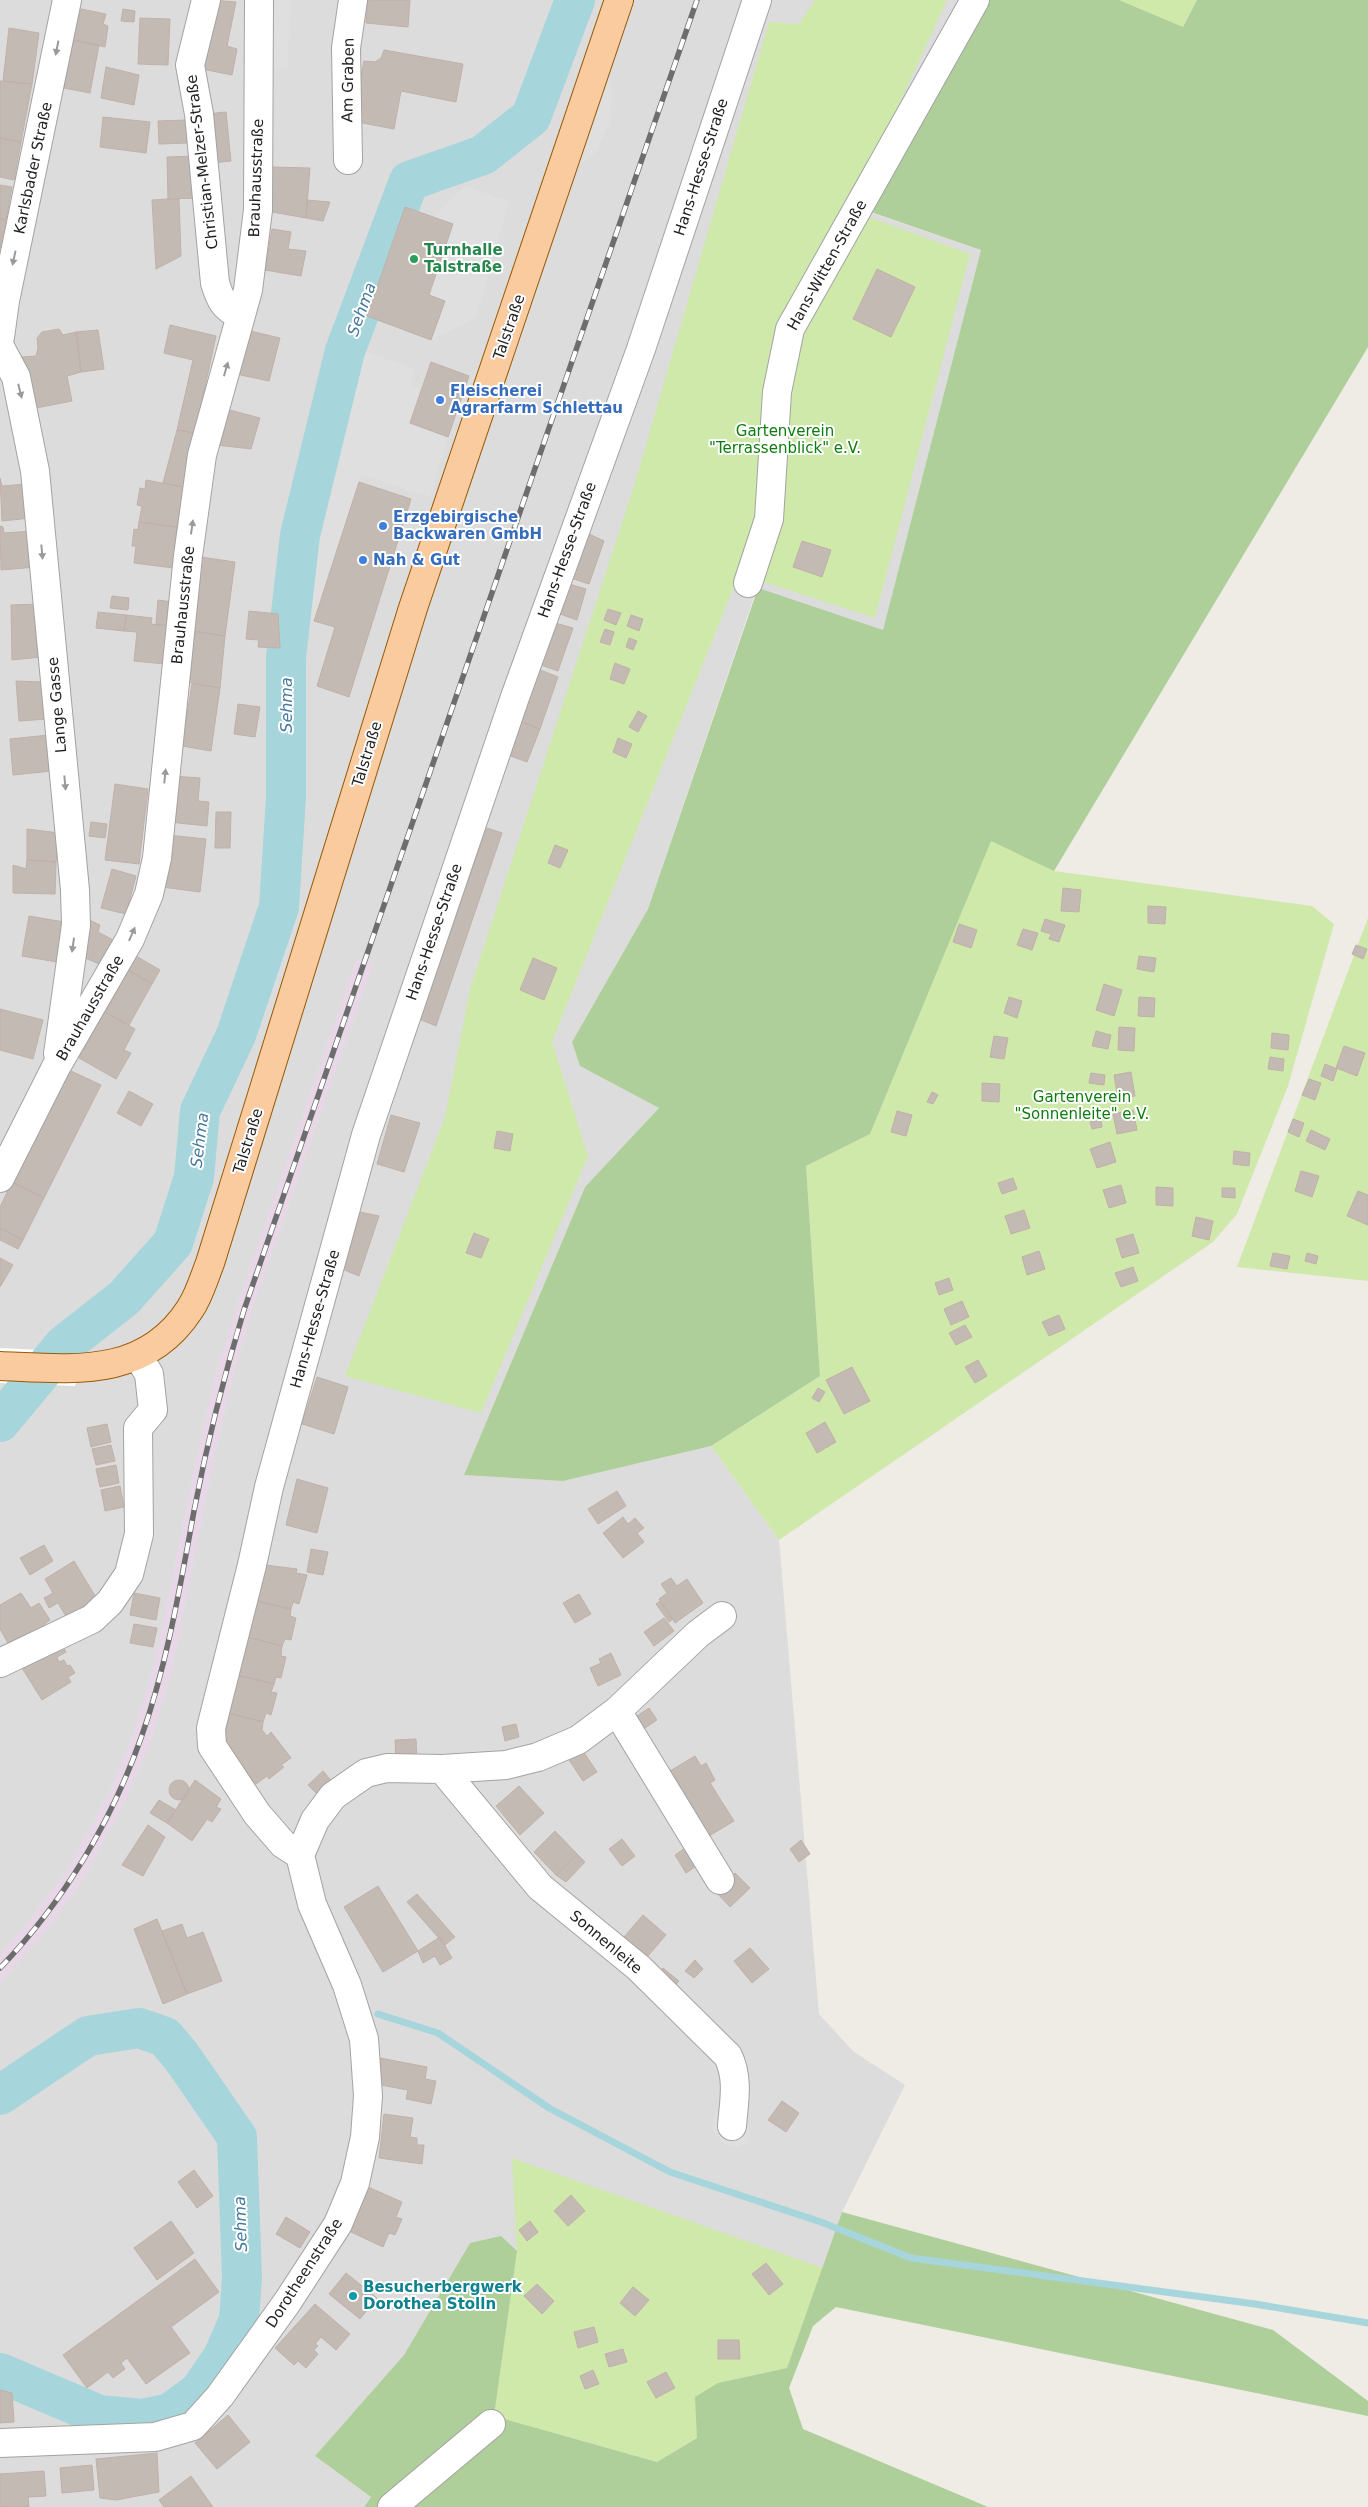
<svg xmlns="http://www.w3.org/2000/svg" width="1368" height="2507" font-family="'DejaVu Sans',sans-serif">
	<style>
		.residential { fill: #dddcdc }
		.industrial { fill: #e8d7e7 }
		.grass { fill: #cfe9ab }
		.forest { fill: #aece9a }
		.parking { fill: #dfdfdf }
		.pier { fill: #fff }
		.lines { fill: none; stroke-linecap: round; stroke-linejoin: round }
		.stream { stroke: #a6d5dc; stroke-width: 7 }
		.river { stroke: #a6d5dc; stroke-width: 40 }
		.building { fill: #c4bab4; stroke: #c1b0a7 }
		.minor-casing { stroke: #a3a3a3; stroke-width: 30 }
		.major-casing { stroke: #975902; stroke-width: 30 }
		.minor { stroke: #fff; stroke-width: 28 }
		.major { stroke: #facb9f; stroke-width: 28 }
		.rail-casing { stroke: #6d6d6d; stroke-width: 5.5 }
		.rail { stroke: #fff; stroke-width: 4; stroke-dasharray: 11; stroke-linecap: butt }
		.oneway { fill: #9a9a9a }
		.leisure-dot { fill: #2e9e5b; stroke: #fff; stroke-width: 2 }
		.shop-dot { fill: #3f7fe0; stroke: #fff; stroke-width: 2 }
		.culture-dot { fill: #0f9aa8; stroke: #fff; stroke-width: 2 }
		.labels { text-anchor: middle; stroke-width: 4; stroke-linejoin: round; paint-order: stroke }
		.street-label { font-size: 15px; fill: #1f1f1f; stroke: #fff }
		.leisure-label { font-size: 15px; font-weight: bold; fill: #27864d; stroke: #fff; text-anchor: start }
		.shop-label { font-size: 15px; font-weight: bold; fill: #366cbe; stroke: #fff; text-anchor: start }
		.park-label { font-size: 15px; fill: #0d7c0d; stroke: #fff }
		.culture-label { font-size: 15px; font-weight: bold; fill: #0d838f; stroke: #fff; text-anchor: start }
		.water-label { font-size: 16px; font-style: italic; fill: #46799d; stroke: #fff }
	</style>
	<rect width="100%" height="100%" fill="#efebe5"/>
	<!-- residential -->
	<path class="residential" d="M0 0H981L866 211 981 250 883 631 757 588 648 909 572 1042 580 1066 659 1108 585 1187 464 1475 563 1481 711 1446 779 1540 819 2014 854 2052 905 2085 842 2212 787 2368 718 2383 697 2438 494 2416 517 2251 470 2243 404 2355 315 2456 371 2497 364 2507H0Z"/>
	<!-- industrial -->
	<path class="industrial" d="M357 957 373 963 251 1314 234 1373 214 1458 173 1666 150 1744 123 1805 84 1878 51 1924 0 1983V1955L36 1912 68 1869 107 1797 132 1737 155 1662 197 1454 217 1369 236 1309Z"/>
	<!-- grass -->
	<path class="grass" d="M815 0H947L850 210 970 254 875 618 739 574 552 1042 588 1156 481 1413 345 1376 445 1117 470 989 633 489 769 22 799 24Z
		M1119 0H1197L1183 27Z
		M991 840 1054 871 1312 906 1334 924 1288 1086 1237 1214 1213 1242 779 1540 711 1446 820 1376 806 1166 870 1134Z
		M1368 918V1281L1237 1267Z
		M512 2158 823 2268 787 2368 718 2383 697 2438 657 2462 494 2416 517 2251Z"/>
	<!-- forest -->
	<path class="forest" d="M981 0H1119L1183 27 1197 0H1368V347L1054 871 991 841 870 1134 806 1166 820 1376 711 1446 563 1481 464 1475 585 1187 659 1108 580 1066 572 1042 648 909 758 588 883 630 981 250 865 210Z
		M842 2212 1273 2330 1368 2401V2416L836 2307 813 2326 789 2388 803 2429 988 2507H364L371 2497 315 2456 404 2355 470 2243 501 2236 517 2251 494 2416 657 2462 697 2438 695 2397 718 2383 787 2368Z"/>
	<!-- parking -->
	<path class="parking" d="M272 0H291L287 69 268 68Z
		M609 77 613 96 609 124 596 152 579 165Z
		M466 186 509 202 476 318 431 340 445 301 429 295 453 224 433 217Z
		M362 350 415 369 410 384 420 388 409 423 448 438 430 497 361 475 314 621 298 614 302 537 327 454Z
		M719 2108 746 2117 750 2132 747 2143 736 2147 724 2144 713 2129V2118Z"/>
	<!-- pier -->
	<path class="pier" d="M0 1348 83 1352 75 1386 0 1383Z"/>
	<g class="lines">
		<!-- stream -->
		<path class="stream" d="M378 2014 438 2033 549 2108 670 2172 821 2222 911 2258 1255 2304 1368 2323"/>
		<!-- river -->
		<path class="river" d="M0 1422 64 1345 124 1298 173 1243 194 1177 200 1111 236 1035 279 907 286 797V657L300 535 345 351 409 181 483 155 531 117 575 0
			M0 2095 88 2036 139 2028 165 2037 181 2056 237 2137 242 2277 239 2320 223 2357 199 2392 170 2413 142 2419 99 2415 0 2373"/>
	</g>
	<!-- building -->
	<path class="building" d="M211 0 236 2 227 46 237 49 232 75 197 68Z
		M368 0H410L408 27 366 23Z
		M81 9 106 14 103 24 108 26 105 47 73 40Z
		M123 9 135 11 134 22 121 21Z
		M140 18 170 19 168 65 138 64Z
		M9 28 39 33 32 84 3 81Z
		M73 40 99 45 90 93 64 88Z
		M384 50 463 64 456 102 401 91 394 129 352 121 364 61 375 62 381 58Z
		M106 67 139 75 134 105 101 98Z
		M0 81 32 84 21 142 0 138Z
		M226 112 231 161 211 163 205 114Z
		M103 117 150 122 146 153 100 147Z
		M186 120 187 143 159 144 158 121Z
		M0 138 21 142 14 180 0 177Z
		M196 156 197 198 168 199 167 157Z
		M271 167 310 168 306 218 272 212Z
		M0 185 12 187 6 220 0 219Z
		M168 199H179L181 256 156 269 152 200Z
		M307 200 330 202 323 221 306 218Z
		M405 207 453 224 429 295 445 301 431 340 367 316Z
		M0 219 6 220 0 249Z
		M272 229 291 232 288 249 306 251 301 276 265 270Z
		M877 269 915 287 891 337 853 319Z
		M170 325 216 336 195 433 177 430 193 360 164 353Z
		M59 329 63 335 76 332 81 372 67 376 72 401 36 408 35 400 29 401 22 357 36 356 38 348 37 338 42 332Z
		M98 330 104 369 81 372 76 332Z
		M246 330 280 338 269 381 236 374Z
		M431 362 469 376 448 437 410 423Z
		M226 409 260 418 251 449 217 445Z
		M177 430 195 433 184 487 163 483Z
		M0 478 2 486 27 484 31 518 2 521Z
		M146 480 184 487 177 527 139 522 142 506 137 505 140 488 145 489Z
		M359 482 411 499 349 697 317 686 335 627 314 621Z
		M139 522 177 527 173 568 134 563 136 546H132L134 529 138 530Z
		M0 526 3 527 4 533 33 531 36 567 1 570Z
		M585 532 604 541 589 584 571 578Z
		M802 541 831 550 822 577 793 567Z
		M201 557 235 562 225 636 192 631Z
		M569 584 586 589 577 620 560 614Z
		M112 596 129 598 128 610 110 608Z
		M158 600 173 602 169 626 156 624Z
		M38 604 41 657 12 660 11 605Z
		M608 609 621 613 616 625 604 620Z
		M249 611 278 614 280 648 258 647 259 640 246 639Z
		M98 612 126 615 124 631 96 628Z
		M126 615 152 618 151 624 169 626 165 664 134 661 137 632 124 631Z
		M631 615 643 619 639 631 627 626Z
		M555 623 573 628 558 671 541 665Z
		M605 629 614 632 610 645 600 642Z
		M192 631 225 636 220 688 186 682Z
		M629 638 637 641 633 650 626 647Z
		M615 663 630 669 624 684 610 679Z
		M538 669 558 677 540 729 520 721Z
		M16 681 43 682 47 719 19 721Z
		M192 684 220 688 211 751 182 746Z
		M238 704 260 707 255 737 234 734Z
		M638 711 647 716 638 732 629 727Z
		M520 721 540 729 527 762 508 755Z
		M48 735 52 771 13 775 10 739Z
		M618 738 632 744 626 758 613 752Z
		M173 776 200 778 198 801 209 802 207 826 169 822Z
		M115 784 148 789 139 864 105 860Z
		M216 812H231L230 848H215Z
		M91 822 107 824 105 838 89 836Z
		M487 828 502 833 436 1026 419 1019Z
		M27 829 59 833 56 862 27 860Z
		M168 835 206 839 200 892 162 887Z
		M555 845 568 850 560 868 548 863Z
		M27 860 56 862 55 894 13 893V865L26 869Z
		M112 869 136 876 126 914 101 908Z
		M1063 888 1081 890 1079 912 1061 911Z
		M1148 906 1166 907 1165 924 1148 923Z
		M29 916 64 922 57 962 22 956Z
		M85 918 100 925 98 932 117 942 104 966 85 958 88 948 82 943Z
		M1045 919 1065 925 1059 942 1049 939 1051 934 1041 931Z
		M959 924 977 930 971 948 953 942Z
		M1023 929 1038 933 1032 950 1017 945Z
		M1356 945 1367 949 1363 959 1352 954Z
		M136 956 160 970 152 984 128 970Z
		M1139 956 1156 958 1154 972 1137 969Z
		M533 958 557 968 544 1000 520 990Z
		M128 970 152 984 129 1025 105 1012Z
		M1104 984 1122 990 1114 1016 1096 1010Z
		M1009 997 1022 1001 1017 1018 1004 1013Z
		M1139 997 1155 998 1154 1017 1138 1016Z
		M0 1009 43 1020 33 1059 0 1050Z
		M105 1012 135 1029 124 1050 131 1053 116 1079 79 1058Z
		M1119 1027 1135 1028 1134 1051 1118 1050Z
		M1096 1031 1111 1035 1108 1049 1092 1046Z
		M1272 1033 1289 1035 1288 1050 1271 1048Z
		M994 1036 1008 1038 1004 1059 990 1057Z
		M1344 1046 1365 1053 1357 1076 1336 1068Z
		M1270 1057 1284 1059 1283 1071 1268 1069Z
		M1325 1064 1337 1069 1333 1081 1321 1076Z
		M69 1070 101 1085 44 1198 12 1182Z
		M1131 1072 1135 1096 1118 1099 1114 1075Z
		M1091 1073 1105 1075 1104 1085 1089 1083Z
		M1309 1079 1321 1083 1315 1100 1302 1095Z
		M982 1083 1000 1084 999 1102 982 1101Z
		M129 1091 153 1104 141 1126 117 1113Z
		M932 1092 938 1095 933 1104 927 1102Z
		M1133 1110 1137 1130 1117 1134 1113 1114Z
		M897 1111 912 1115 906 1136 891 1132Z
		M391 1115 420 1123 404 1172 377 1164Z
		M1293 1119 1304 1123 1299 1137 1288 1132Z
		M1101 1120 1102 1127 1092 1129 1090 1122Z
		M1311 1130 1330 1139 1325 1150 1306 1141Z
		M497 1131 513 1134 510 1151 494 1148Z
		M1110 1142 1116 1162 1097 1168 1090 1149Z
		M1234 1151 1250 1153 1249 1166 1233 1164Z
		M1301 1171 1319 1176 1312 1197 1295 1191Z
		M1013 1178 1017 1189 1002 1194 998 1183Z
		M12 1182 44 1198 23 1240 0 1228V1207Z
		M1121 1185 1126 1203 1109 1208 1103 1190Z
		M1156 1187 1173 1188V1206L1156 1205Z
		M1222 1188H1235V1198L1222 1197Z
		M1358 1191 1368 1195V1225L1347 1216Z
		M1024 1210 1030 1228 1011 1234 1005 1216Z
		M360 1212 379 1216 359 1276 342 1269Z
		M1196 1217 1213 1221 1209 1240 1192 1236Z
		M0 1228 23 1240 18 1249 0 1240Z
		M474 1233 489 1239 481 1258 466 1253Z
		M1133 1234 1139 1253 1122 1258 1116 1239Z
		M1039 1251 1045 1269 1027 1275 1022 1257Z
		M1273 1253 1290 1256 1287 1269 1270 1266Z
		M1307 1253 1318 1256 1316 1264 1305 1261Z
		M0 1258 13 1265 0 1287Z
		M1133 1267 1138 1281 1121 1287 1115 1273Z
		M949 1278 953 1290 939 1295 935 1283Z
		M962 1301 969 1317 951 1325 944 1309Z
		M1059 1315 1065 1329 1049 1336 1042 1322Z
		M965 1325 972 1337 956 1345 949 1333Z
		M978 1360 987 1376 975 1383 965 1367Z
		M852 1367 870 1401 844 1414 826 1380Z
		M317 1377 348 1387 334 1434 302 1424Z
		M818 1388 825 1392 819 1402 812 1398Z
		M825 1422 836 1442 817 1453 806 1433Z
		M107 1424 111 1442 91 1447 87 1428Z
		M111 1445 115 1461 96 1465 92 1449Z
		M116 1465 119 1483 100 1487 96 1469Z
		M297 1479 328 1488 317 1533 286 1525Z
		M120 1486 124 1507 105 1511 101 1490Z
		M617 1491 626 1506 598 1524 588 1509Z
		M623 1517 628 1524 635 1518 644 1528 637 1533 644 1542 623 1558 603 1533Z
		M44 1545 53 1561 30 1575 20 1558Z
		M311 1549 328 1552 323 1575 307 1572Z
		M74 1561 97 1599 67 1618 58 1603 49 1608 44 1598 53 1593 45 1579Z
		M265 1565 297 1569 296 1573 307 1575 299 1604 293 1602 291 1609 256 1601Z
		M671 1578 677 1586 687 1579 703 1603 675 1623 659 1599 667 1593 661 1584Z
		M21 1593 31 1608 39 1603 50 1620 42 1626 44 1631 12 1650 0 1629V1605Z
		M134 1593 160 1598 156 1620 130 1615Z
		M579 1594 591 1614 575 1623 563 1603Z
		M256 1601 291 1609 290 1616 296 1618 291 1640 285 1639 282 1646 247 1637Z
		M660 1601 673 1619 669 1622 656 1604Z
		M664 1618 674 1631 654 1646 644 1632Z
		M134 1624 157 1628 153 1647 130 1643Z
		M247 1637 282 1646 281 1656 286 1657 281 1678 276 1677 274 1684 237 1675Z
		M61 1644 66 1652 57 1657 59 1662 64 1660 67 1666 70 1665 75 1673 68 1677 71 1682 42 1700 22 1668Z
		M611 1653 621 1675 598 1686 590 1668 601 1663 599 1659Z
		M237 1675 274 1684 271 1692 277 1693 271 1715 266 1713 263 1722 228 1713Z
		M649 1708 657 1720 639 1732 631 1720Z
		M228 1713 263 1722 262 1730 267 1736 271 1732 291 1758 281 1765 284 1767 269 1779 267 1776 256 1784 226 1745 223 1727Z
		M516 1724 519 1737 505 1741 502 1727Z
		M416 1739 417 1761 396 1762 395 1740Z
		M583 1751 597 1772 583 1781 569 1760Z
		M695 1756 701 1766 706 1763 715 1780 710 1783 734 1821 699 1842 660 1777Z
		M323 1771 336 1786 322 1799 308 1785Z
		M195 1780 221 1799 216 1807 221 1809 212 1822 207 1819 192 1841 167 1823Z
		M169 1790a10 10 0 1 1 20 0a10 10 0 1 1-20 0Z
		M519 1786 544 1813 520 1835 496 1806Z
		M159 1800 176 1810 167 1823 150 1813Z
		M148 1825 165 1837 143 1876 122 1865Z
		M555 1831 577 1854 556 1875 534 1852Z
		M622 1839 635 1856 622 1866 609 1849Z
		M801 1840 810 1854 799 1862 790 1849Z
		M687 1847 698 1865 686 1873 675 1855Z
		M577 1854 585 1862 566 1882 556 1875Z
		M735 1873 750 1888 730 1907 715 1891Z
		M378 1886 418 1951 383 1972 344 1907Z
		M417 1894 455 1937 445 1945 407 1902Z
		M643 1915 666 1935 647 1957 624 1937Z
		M157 1919 187 1994 163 2004 134 1929Z
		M182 1924 187 1938 203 1932 222 1981 187 1994 162 1931Z
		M440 1937 452 1958 440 1965 435 1956 423 1963 418 1951Z
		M750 1948 769 1969 752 1983 734 1961Z
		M695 1960 703 1969 694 1978 685 1971Z
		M663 1968 679 1981 670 1991 654 1978Z
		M380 2058 427 2067 425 2079 436 2081 431 2104 406 2099 408 2090 375 2084Z
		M782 2101 799 2113 786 2132 768 2120Z
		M384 2114 413 2118 410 2137 417 2138V2145H424L422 2164 379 2158Z
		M194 2170 213 2196 197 2208 178 2182Z
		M368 2187 402 2202 396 2217 402 2219 395 2235 389 2233 383 2247 349 2231Z
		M571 2195 585 2211 568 2226 554 2211Z
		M286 2217 310 2232 300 2248 276 2234Z
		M171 2221 194 2253 157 2280 134 2248Z
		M530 2221 538 2232 527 2241 519 2230Z
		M195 2259 219 2292 171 2327 190 2353 146 2384 127 2358 121 2363 125 2369 113 2378 108 2372 87 2388 63 2355Z
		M766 2263 783 2284 769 2295 752 2274Z
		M346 2273 377 2298 360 2319 329 2294Z
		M537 2284 554 2301 542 2314 524 2296Z
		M633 2287 649 2300 635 2316 620 2303Z
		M315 2304 350 2334 336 2350 321 2337 315 2344 318 2346 314 2350 318 2354 306 2368 298 2361 294 2365 275 2348Z
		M594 2327 598 2342 578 2348 574 2332Z
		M718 2340H739L740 2359H718Z
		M623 2349 627 2362 609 2367 605 2354Z
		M593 2370 599 2384 585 2389 580 2376Z
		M666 2372 675 2388 656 2398 647 2382Z
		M0 2390 12 2393 14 2422 0 2423Z
		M228 2415 250 2442 217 2469 195 2443Z
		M157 2453 159 2492 116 2500 100 2498 96 2459Z
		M92 2465 94 2490 62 2493 60 2468Z
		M44 2471 46 2496 28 2497 29 2507H0V2474Z
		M191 2476 213 2507H164L159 2500Z"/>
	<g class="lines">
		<defs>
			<path id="minor" d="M206 0 190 65 199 114 215 283C220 299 224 309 241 315
				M348 160 346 48 353 0
				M0 337 5 301 67 0
				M0 347 16 377 35 471 75 890 76 925 58 1054
				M748 583 769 519 777 392 790 329 975 0
				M0 1178 56 1067 130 939 149 894 157 858 188 556 202 455 248 290 258 210 259 0
				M0 1663 92 1619 110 1602 129 1574 139 1534 138 1428 153 1410 149 1374 138 1356
				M617 1711 720 1880
				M442 1769 540 1887 639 1968 728 2056C739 2079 734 2101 732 2126
				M300 1855 283 1844 257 1814 212 1746 211 1728 252 1565 269 1487 366 1135 515 697 641 349 757 0
				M0 2443 155 2437 193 2426 220 2396 288 2301 338 2224 355 2183 365 2137 368 2096 364 2039 347 1985 312 1904 300 1855 315 1820 333 1796 366 1773 387 1768 442 1769 506 1765 538 1757 578 1740 617 1711 698 1634 722 1616
				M392 2507 491 2424"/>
			<path id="major" d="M0 1366C72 1369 145 1379 190 1309 199 1296 204 1278 210 1263L413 608 619 0"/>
		</defs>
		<!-- minor casing -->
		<use href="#minor" class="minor-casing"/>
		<!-- major casing -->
		<use href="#major" class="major-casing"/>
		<!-- minor -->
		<use href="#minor" class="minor"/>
		<!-- major -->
		<use href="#major" class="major"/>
		<defs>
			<path id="rail" d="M0 1968C62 1904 111 1823 141 1738 167 1665 180 1587 194 1511 207 1443 224 1376 244 1310L697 0"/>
		</defs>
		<!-- rail casing -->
		<use href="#rail" class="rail-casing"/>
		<!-- rail -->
		<use href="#rail" class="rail"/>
	</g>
	<!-- one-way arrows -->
	<defs><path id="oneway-solid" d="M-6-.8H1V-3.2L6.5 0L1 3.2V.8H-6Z" transform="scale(1.25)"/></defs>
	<g class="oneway">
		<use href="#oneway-solid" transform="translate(57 48) rotate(101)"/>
		<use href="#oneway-solid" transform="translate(14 258) rotate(102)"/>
		<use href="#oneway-solid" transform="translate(226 369) rotate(-74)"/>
		<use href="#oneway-solid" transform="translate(20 391) rotate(76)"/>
		<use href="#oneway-solid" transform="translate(192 527) rotate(-82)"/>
		<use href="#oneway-solid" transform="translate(42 552) rotate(85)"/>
		<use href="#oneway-solid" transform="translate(165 776) rotate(-84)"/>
		<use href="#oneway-solid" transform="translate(65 783) rotate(85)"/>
		<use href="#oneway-solid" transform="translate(132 934) rotate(-66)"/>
		<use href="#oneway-solid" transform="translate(73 945) rotate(98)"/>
	</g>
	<!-- markers -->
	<circle class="leisure-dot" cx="414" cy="259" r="5"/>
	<g class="shop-dot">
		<circle cx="440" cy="400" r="5"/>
		<circle cx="383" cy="526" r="5"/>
		<circle cx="363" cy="560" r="5"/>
	</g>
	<circle class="culture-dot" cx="353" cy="2296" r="5"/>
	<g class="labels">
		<!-- street labels -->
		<g class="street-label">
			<text transform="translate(348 80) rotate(-89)" y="5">Am Graben</text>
			<text transform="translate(202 162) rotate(-97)" y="5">Christian-Melzer-Straße</text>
			<text transform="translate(701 167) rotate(-72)" y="5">Hans-Hesse-Straße</text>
			<text transform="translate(33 168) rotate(-78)" y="5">Karlsbader Straße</text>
			<text transform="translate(256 178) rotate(-88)" y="5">Brauhausstraße</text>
			<text transform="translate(827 265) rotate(-61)" y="5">Hans-Witten-Straße</text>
			<text transform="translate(509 327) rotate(-71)" y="5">Talstraße</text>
			<text transform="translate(567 550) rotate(-70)" y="5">Hans-Hesse-Straße</text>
			<text transform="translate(183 605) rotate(-84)" y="5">Brauhausstraße</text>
			<text transform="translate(57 705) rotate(-95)" y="5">Lange Gasse</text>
			<text transform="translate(367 754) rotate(-73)" y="5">Talstraße</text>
			<text transform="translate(434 932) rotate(-71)" y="5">Hans-Hesse-Straße</text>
			<text transform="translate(90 1008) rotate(-60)" y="5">Brauhausstraße</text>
			<text transform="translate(248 1141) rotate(-73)" y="5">Talstraße</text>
			<text transform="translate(315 1319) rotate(-74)" y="5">Hans-Hesse-Straße</text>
			<text transform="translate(606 1942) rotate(40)" y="5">Sonnenleite</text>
			<text transform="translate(304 2273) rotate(-57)" y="5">Dorotheenstraße</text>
		</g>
		<!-- leisure labels -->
		<g class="leisure-label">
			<text x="424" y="255">Turnhalle<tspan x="424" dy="17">Talstraße</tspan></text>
		</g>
		<!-- shop labels -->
		<g class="shop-label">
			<text x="450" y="396">Fleischerei<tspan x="450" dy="17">Agrarfarm Schlettau</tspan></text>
			<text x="393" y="522">Erzgebirgische<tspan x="393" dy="17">Backwaren GmbH</tspan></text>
			<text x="373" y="565">Nah &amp; Gut</text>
		</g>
		<!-- park labels -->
		<g class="park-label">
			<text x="785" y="436">Gartenverein<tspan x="785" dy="17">"Terrassenblick" e.V.</tspan></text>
			<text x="1082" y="1102">Gartenverein<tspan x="1082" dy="17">"Sonnenleite" e.V.</tspan></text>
		</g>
		<!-- culture labels -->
		<g class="culture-label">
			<text x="363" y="2292">Besucherbergwerk<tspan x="363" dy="17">Dorothea Stolln</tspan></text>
		</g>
		<!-- water labels -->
		<g class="water-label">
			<text transform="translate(361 309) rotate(-70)" y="6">Sehma</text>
			<text transform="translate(286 705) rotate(-90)" y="6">Sehma</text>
			<text transform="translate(199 1140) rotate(-83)" y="6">Sehma</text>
			<text transform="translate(240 2224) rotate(-92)" y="6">Sehma</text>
		</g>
	</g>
</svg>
